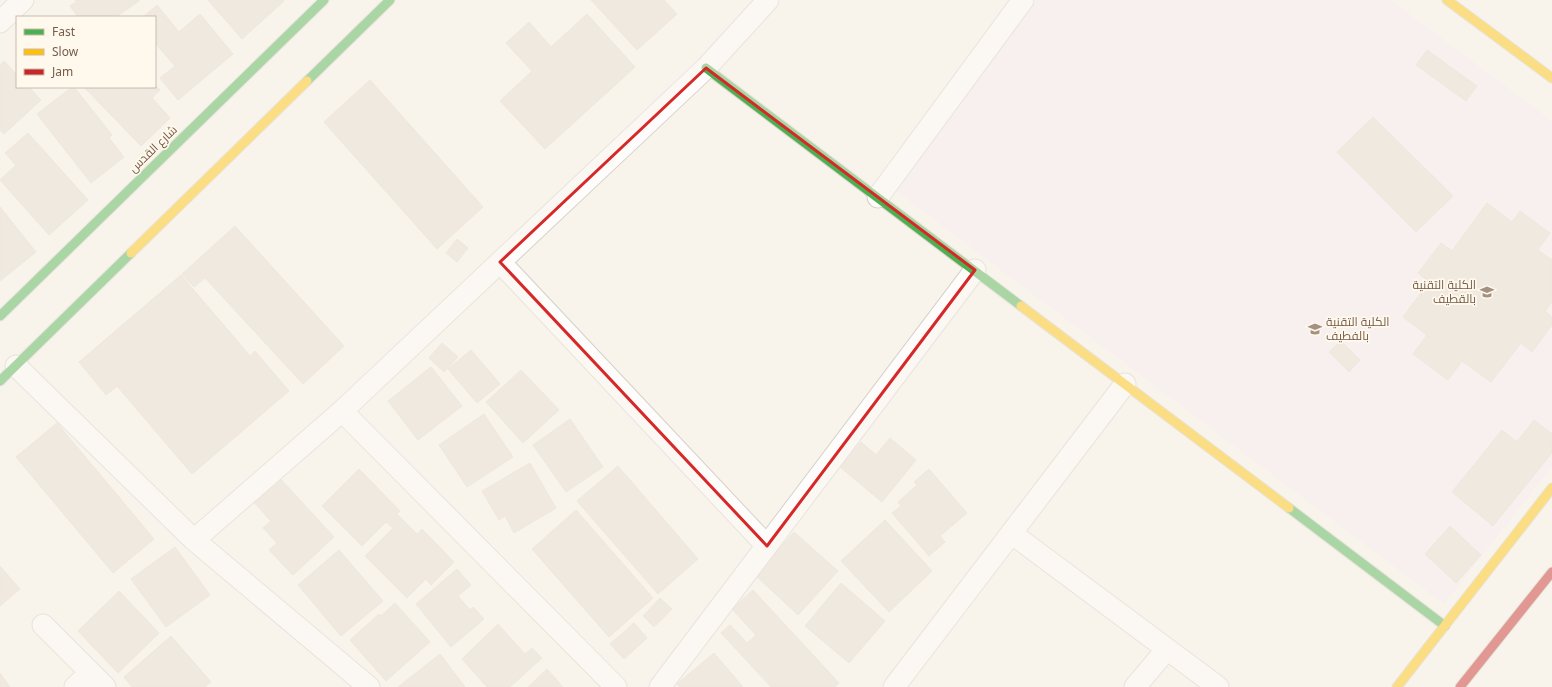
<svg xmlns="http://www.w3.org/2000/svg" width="1552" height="687" font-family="'Noto Sans',Cairo,sans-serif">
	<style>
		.education { fill: #f5eaf3 }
		.building { fill: #e4dcd3; stroke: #e1d7cd }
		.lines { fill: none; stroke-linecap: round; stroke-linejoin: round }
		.street-casing { stroke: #d7d1c9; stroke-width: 23 }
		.fast-casing { stroke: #d7d0c8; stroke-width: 11 }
		.slow-casing { stroke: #d7d0c8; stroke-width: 11 }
		.jam-casing { stroke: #d7d0c8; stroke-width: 11 }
		.street { stroke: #fefdfc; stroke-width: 21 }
		.fast { stroke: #4caf50; stroke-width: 9 }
		.slow { stroke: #ffc107; stroke-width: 9 }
		.jam { stroke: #c62828; stroke-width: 9 }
		.marked { fill: none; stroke: #d62828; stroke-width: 3; stroke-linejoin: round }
		.labels { text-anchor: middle; stroke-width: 3.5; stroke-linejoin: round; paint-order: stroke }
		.street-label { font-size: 12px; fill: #775c4a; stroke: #fff9ed }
		.poi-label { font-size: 12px; fill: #775c4a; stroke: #fff9ed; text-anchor: end }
	</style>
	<rect width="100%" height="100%" fill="#f8f4eb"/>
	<!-- education -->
	<path class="education" d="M1037 0H1390L1552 121V467L1444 604 895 190Z"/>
	<!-- building -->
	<path class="building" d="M75 0H139V1L116 17H78L70 6 76 2Z
		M208 0H283L284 1 242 39Z
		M591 0H664L677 14 637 50Z
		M157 5 179 32 200 14 233 54 178 100 160 78 175 66 155 43V17H143Z
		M587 14 635 67 545 149 500 101 532 71 506 43 529 22 551 47Z
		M1427 50 1477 86 1466 101 1416 65Z
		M4 61 17 75V87H29L41 100 4 134 0 130V66Z
		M370 80 483 207 437 249 324 122Z
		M155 85 160 90 152 98 170 118 141 146 84 87H155Z
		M72 87H74L112 135 109 138 124 157 91 183 37 114Z
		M1373 117 1453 196 1416 232 1337 152Z
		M28 133 88 200 49 235 0 180 16 165 5 153Z
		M1487 203 1512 222 1520 211 1550 233 1538 250 1552 260V302L1545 311 1552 317V325L1532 352 1521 343 1491 382 1462 361 1448 380 1413 354 1427 335 1403 317 1429 282 1418 273 1441 243 1452 251Z
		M0 207 36 252 0 281Z
		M235 226 344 346 303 384 205 278 194 287 182 274Z
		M457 239 468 248 457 262 446 253Z
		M181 275 250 356 255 351 289 391 192 474 117 386 106 395 79 362Z
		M1341 341 1360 360 1349 372 1329 352Z
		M442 343 458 357 444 372 429 358Z
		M471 350 500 384 477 403 448 369Z
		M431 367 462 406 418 440 388 401Z
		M521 370 559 410 523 443 486 402Z
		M484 414 513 457 467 487 439 445Z
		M570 419 603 467 566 492 533 445Z
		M1534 420 1552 434V453L1493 526 1452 492 1502 430 1517 442Z
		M57 423 154 539 113 573 16 457Z
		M890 438 916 460 882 502 840 467 861 442 876 455Z
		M530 463 556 508 514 533 505 516 499 520 482 491Z
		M618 466 698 559 658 594 577 501Z
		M359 469 400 511 397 514 417 534 422 529 454 562 431 585 426 579 407 598 365 556 393 528 386 522 362 546 322 506Z
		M929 469 967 513 940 536 945 542 929 556 892 513 901 506 898 502 917 485 914 482Z
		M277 475 334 537 293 575 269 550 277 543 263 528 271 521 251 499Z
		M576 510 653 598 609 637 532 549Z
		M885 520 932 571 889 612 841 561Z
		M1450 526 1481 555 1456 583 1425 554Z
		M794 532 838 571 798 615 755 575Z
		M175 547 210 595 166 627 131 579Z
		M339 550 383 601 341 636 298 585Z
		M0 566 20 589 0 606Z
		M457 569 471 585 458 596 470 610 473 607 484 619 451 647 416 604Z
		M841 583 885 621 849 663 805 626Z
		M753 590 839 683 835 687H771L721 633 730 625 747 643 756 635 732 609Z
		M119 591 159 633 118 673 78 631Z
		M660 598 672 609 654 627 643 616Z
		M395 603 430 642 386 681 350 640 379 614 381 616Z
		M634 623 647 638 624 659 610 644Z
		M498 624 525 654 532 648 542 658 510 687H487L462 659Z
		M171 636 211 682 205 687H132L124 677Z
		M714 653 743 687H680L677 684Z
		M440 654 465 687H398Z
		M547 669 563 687H528Z
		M0 673 10 687H0Z"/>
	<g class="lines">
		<defs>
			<path id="street" d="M0 22 23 0
				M878 197 1023 0
				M500 262 767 546
				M16 366 194 540 369 687
				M342 411 616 687
				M1011 533 1218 687
				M194 540 342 411 706 68 768 0
				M43 625 105 687
				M75 687 90 673
				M660 687 975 270
				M894 687 1125 384
				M1135 687 1167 649"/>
			<path id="fast" d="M706 68 1021 306
				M307 81 390 0
				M0 316 324 0
				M0 381 131 253
				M1289 508 1445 626"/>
			<path id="slow" d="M1447 0 1552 78
				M131 253 307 81
				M1021 306 1289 508
				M1397 687 1552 488"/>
			<path id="jam" d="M1460 687 1552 572"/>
		</defs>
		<!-- street casing -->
		<use href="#street" class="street-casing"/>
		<!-- fast casing -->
		<use href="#fast" class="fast-casing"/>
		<!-- slow casing -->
		<use href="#slow" class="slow-casing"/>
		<!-- jam casing -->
		<use href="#jam" class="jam-casing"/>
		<!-- street -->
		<use href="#street" class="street"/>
		<!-- fast -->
		<use href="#fast" class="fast"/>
		<!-- slow -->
		<use href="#slow" class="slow"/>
		<!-- jam -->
		<use href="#jam" class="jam"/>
	</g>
	<!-- marked area -->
	<path d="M0 0H1552V687H0ZM706 68 975 270 767 546 500 262Z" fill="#f8f4eb" fill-opacity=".55" fill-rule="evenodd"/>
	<path class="marked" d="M706 68 975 270 767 546 500 262Z"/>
	<!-- icons -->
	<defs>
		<symbol id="school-bare" viewBox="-9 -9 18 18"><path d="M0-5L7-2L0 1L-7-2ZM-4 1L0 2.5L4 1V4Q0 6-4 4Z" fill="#a49182" stroke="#fff9ed" stroke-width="2.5" paint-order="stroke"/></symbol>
		<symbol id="university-bare" viewBox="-9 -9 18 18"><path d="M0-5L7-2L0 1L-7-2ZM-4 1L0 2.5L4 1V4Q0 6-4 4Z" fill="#a49182" stroke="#fff9ed" stroke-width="2.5" paint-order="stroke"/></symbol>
	</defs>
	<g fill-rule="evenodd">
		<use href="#school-bare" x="1477" y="282" width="20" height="20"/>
		<use href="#university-bare" x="1305" y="319" width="20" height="20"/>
	</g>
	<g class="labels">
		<!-- street labels -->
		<g class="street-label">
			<text transform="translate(153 149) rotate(-44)" y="4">شارع القدس</text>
		</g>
		<!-- poi labels -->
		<g class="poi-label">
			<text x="1476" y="289">الكلية التقنية<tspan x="1476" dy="14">بالقطيف</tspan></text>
			<text x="1326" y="326" text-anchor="start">الكلية التقنية<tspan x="1326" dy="14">بالفطيف</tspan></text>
		</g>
	</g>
	<!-- legend -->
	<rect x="16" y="16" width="140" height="72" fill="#fff9ed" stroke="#c9baac"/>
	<rect x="24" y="29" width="20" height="6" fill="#4caf50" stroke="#c9baac"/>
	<text x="52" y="36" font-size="12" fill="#775c4a">Fast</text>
	<rect x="24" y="49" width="20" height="6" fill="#ffc107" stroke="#c9baac"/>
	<text x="52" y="56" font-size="12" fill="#775c4a">Slow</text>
	<rect x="24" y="69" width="20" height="6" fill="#c62828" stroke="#c9baac"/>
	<text x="52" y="76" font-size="12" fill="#775c4a">Jam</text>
</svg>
